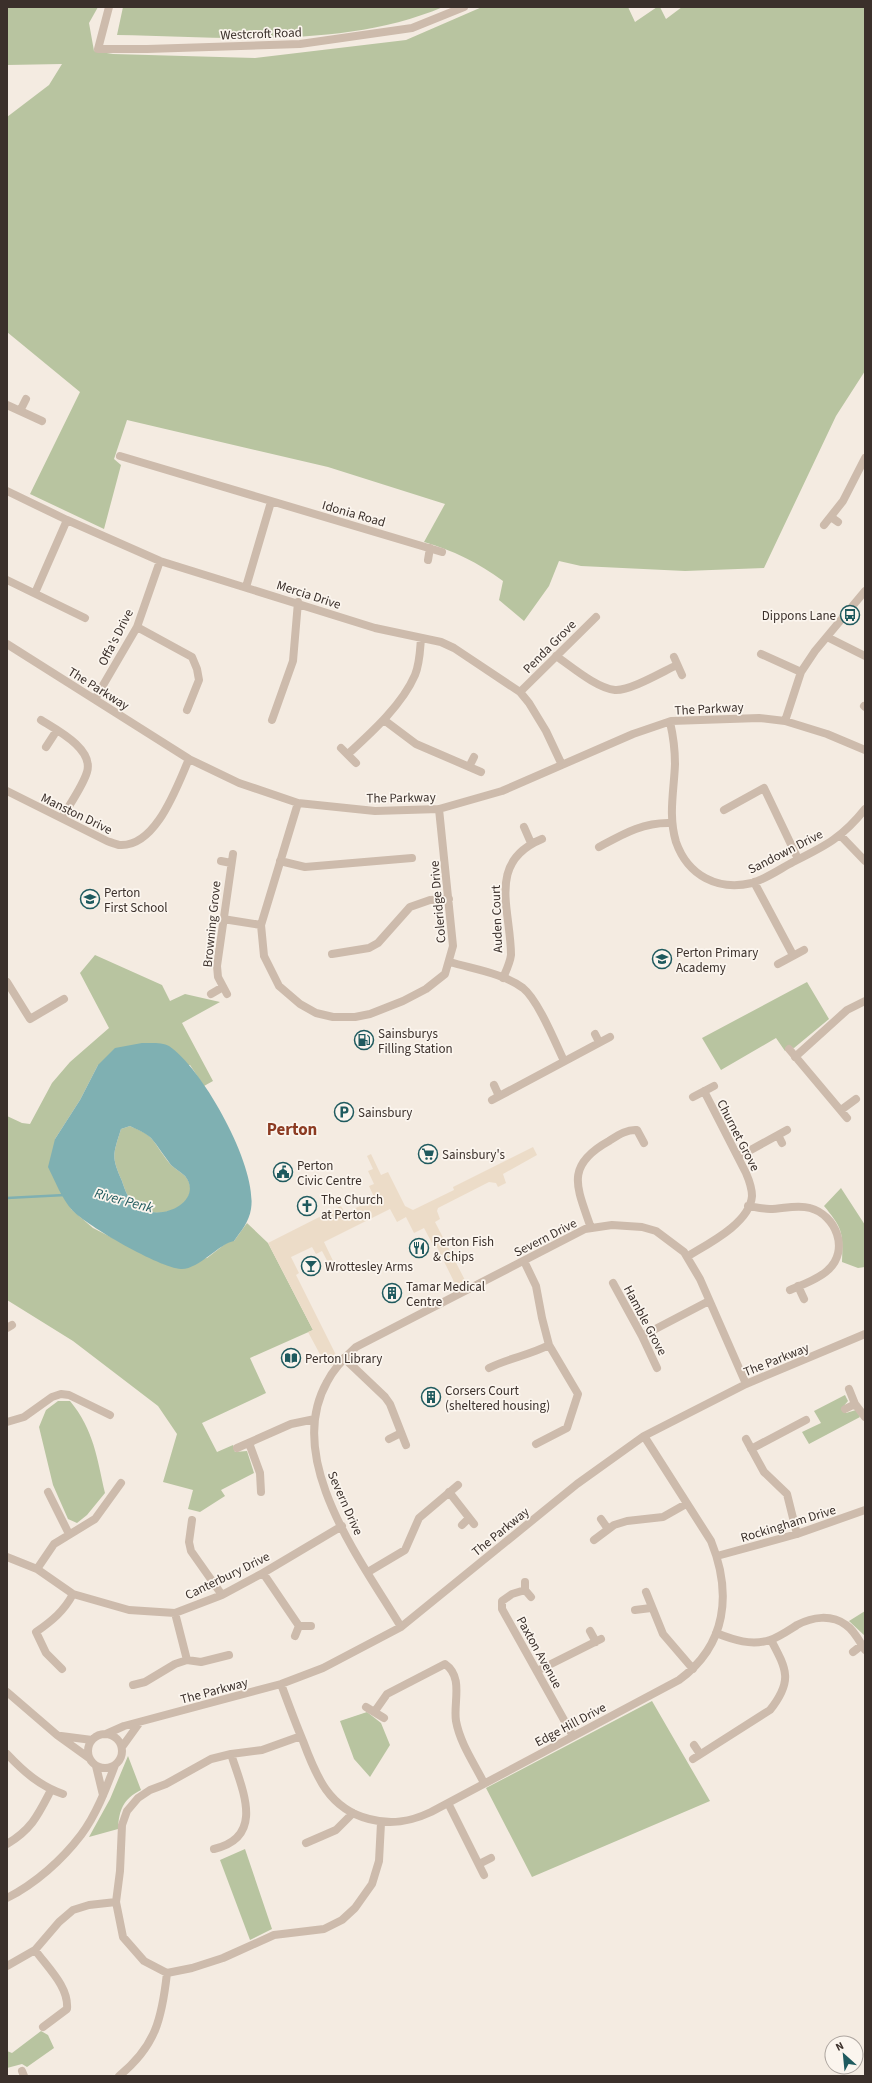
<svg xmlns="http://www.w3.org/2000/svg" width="872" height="2083" font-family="'Source Sans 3',sans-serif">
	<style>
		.green { fill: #b8c4a0 }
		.plaza { fill: #ecdcc8 }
		.water { fill: #7fb0b2; fill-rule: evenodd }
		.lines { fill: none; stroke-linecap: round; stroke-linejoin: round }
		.stream { stroke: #7fb0b2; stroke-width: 2.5 }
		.minor { stroke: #cdbbac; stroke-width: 8 }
		.labels { text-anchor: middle; stroke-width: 3.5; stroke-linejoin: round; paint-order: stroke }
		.street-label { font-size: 13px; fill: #3b302b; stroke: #fbf5ee }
		.poi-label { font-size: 13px; fill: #3b302b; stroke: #fbf5ee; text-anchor: start }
		.water-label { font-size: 14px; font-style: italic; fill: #1f5a5e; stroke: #fbf5ee }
		.district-label { font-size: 17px; font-weight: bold; fill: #8c3b22; stroke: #fbf5ee }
	</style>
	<rect width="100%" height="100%" fill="#f4ebe1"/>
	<!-- green -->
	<path class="green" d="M7 7H98L89 23 94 51 113 54 255 58 406 40 482 7H628L635 22 657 7H660L666 19 682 7H865V371L836 416 764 568 685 571 581 566 559 561 549 586 524 621 499 600 503 581C479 563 452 550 424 542L445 504 328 467 127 420 114 459 121 465 104 529 30 494 80 392 7 332V117L49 85 62 64 7 65Z
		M123 7H443C344 49 222 37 117 35Z
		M95 955 162 985 170 1001 185 994 220 1002 182 1023 213 1081 204 1086 190 1065H98L80 1100 55 1139 71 1209 93 1228 164 1264 207 1258 229 1241H234L247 1223 268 1243 313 1330 250 1358 266 1393 202 1423 217 1452 233 1445 235 1452 247 1451 254 1473 221 1490 225 1496 200 1512 188 1509 193 1490 163 1482 177 1434 158 1406 73 1341 7 1300V1116L22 1123 30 1124 52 1083 70 1062 109 1028 80 973Z
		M807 982 829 1019 794 1048 789 1047 785 1051 776 1038 721 1070 702 1038Z
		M130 1126C136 1129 146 1132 151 1138 158 1146 163 1156 171 1165 175 1169 181 1172 185 1176 207 1202 155 1229 131 1201 127 1196 124 1187 122 1181 111 1156 113 1155 121 1129Z
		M841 1188 865 1225V1267L858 1268 842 1262C843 1232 843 1229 824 1206Z
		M845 1395 848 1401 842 1408 846 1413 856 1410 860 1417 809 1444 802 1432 821 1423 814 1411Z
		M58 1401H70C94 1430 97 1458 105 1493L87 1515 77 1523 68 1519 53 1485 39 1427 46 1410Z
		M865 1611V1636L849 1621Z
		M652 1701 710 1801 532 1877 486 1788Z
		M367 1712 381 1723 390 1745 370 1777 354 1759 340 1721Z
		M128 1756 141 1790C123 1799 119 1810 118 1829L89 1837 110 1799Z
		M245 1849 272 1929 250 1940 220 1860Z
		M41 2031 48 2035 54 2048 27 2067 22 2064 7 2068V2051L12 2053Z"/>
	<!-- plaza -->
	<path class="plaza" d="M533 1147 537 1155 503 1174 506 1183 498 1187 496 1183 489 1182 438 1208 437 1211 440 1219 435 1222 467 1284 458 1290 436 1245H433L424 1228 414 1233 406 1217 397 1222 390 1209 324 1242 336 1267 331 1268 322 1251 316 1254 312 1247 291 1257 299 1273 296 1275 338 1359 331 1366 326 1356 322 1358 308 1332 313 1330 268 1243 341 1206 345 1213 375 1199 369 1186 374 1184 368 1171 373 1169 367 1156 371 1154 381 1175 388 1172 405 1206 413 1210 454 1190 453 1187Z"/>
	<!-- water -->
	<path class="water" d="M142 1043C149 1043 163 1042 169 1046 203 1069 258 1167 251 1209 249 1222 241 1231 234 1241 220 1243 198 1270 181 1269 160 1268 87 1226 72 1210 62 1199 55 1181 48 1167L55 1139 80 1100 98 1065 115 1048ZM130 1126C136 1129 146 1133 151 1138 158 1146 164 1156 171 1165 175 1169 181 1172 185 1176 206 1202 154 1228 131 1201 127 1196 124 1187 122 1181 111 1156 113 1155 121 1129Z"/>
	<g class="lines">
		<!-- stream -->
		<path class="stream" d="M7 1198 65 1195"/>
		<!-- minor -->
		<path class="minor" d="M109 7 98 49H147L300 44 412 28 464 7
			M7 405 42 421
			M20 411 26 399
			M120 456 442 552
			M7 491 67 520 160 561 375 628 441 642 454 648 520 692 529 703 546 731 562 765
			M831 517 838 522
			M824 525 843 501 865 458
			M428 560 430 548
			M7 580 85 618
			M246 587 271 502
			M35 593 67 520
			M137 627 192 657 197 669 199 680 187 710
			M827 637 865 656
			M7 644 189 759 239 783 298 803 375 811 439 809 502 791 633 734 671 721 759 718 785 721 827 734 865 750
			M761 654 801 672
			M556 656C571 666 596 688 615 690 630 691 662 672 677 665
			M674 657 682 675
			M520 692 596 617
			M95 699 137 627 160 561
			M864 706 865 707
			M41 720C57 730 94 749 87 772 83 786 69 805 62 818
			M272 720 293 661 298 602
			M384 720 416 744 481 772
			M785 721 801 672 815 651 865 591
			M670 722C673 735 675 750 675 764 674 791 668 815 676 842 688 876 718 891 752 883 766 879 780 869 793 862 825 846 842 838 865 809
			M46 747 57 730
			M341 748 356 763
			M348 754C372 732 402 705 415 675 420 663 420 650 421 638
			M469 767 474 757
			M7 791 107 841C110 842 115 844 119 845 156 848 177 786 189 759
			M298 803 261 925 264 956 279 986 300 1004 316 1013 333 1017H355L370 1014 403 1001 426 989 445 974 453 946 439 809
			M724 810 764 788 798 859
			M524 827 531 843
			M841 836 865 861
			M599 847C623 834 643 822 671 823
			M221 861 231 863
			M280 861 305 867 412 858
			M754 882 793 955
			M223 919 261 925
			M332 954 369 948 378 943 410 907 430 900 449 899
			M450 962C473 969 503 973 523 988 538 1000 555 1042 564 1061
			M778 964 804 950
			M503 978C506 971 510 963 511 955 511 910 486 862 542 839
			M7 982 30 1019 64 999
			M211 994 223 987
			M227 994 218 977 217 966 233 854
			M595 1034 599 1042
			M789 1049 847 1118
			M795 1057 847 1010 865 1001
			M494 1085 499 1096
			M693 1097 714 1086
			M492 1100 610 1037
			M841 1110 856 1099
			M778 1135 782 1143
			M738 1157 787 1130
			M748 1206C755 1207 763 1209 770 1209 783 1209 797 1204 810 1208 836 1215 850 1250 828 1270 819 1279 802 1285 790 1290
			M591 1228C577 1187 564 1166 609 1141 617 1136 627 1129 637 1130L644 1143
			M688 1256C708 1244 750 1223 752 1196 752 1188 749 1180 746 1173L704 1091
			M524 1261 536 1286 542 1318 549 1345 578 1394 567 1428 536 1444
			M613 1283 642 1336 657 1368
			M798 1286 804 1299
			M7 1328 12 1325
			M642 1336 709 1301
			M344 1358 385 1397 390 1404 406 1445
			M489 1368C509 1358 530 1355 549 1345
			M849 1389 855 1404 865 1417
			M845 1409 855 1404
			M7 1422 24 1417 52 1397 61 1394 69 1395 110 1415
			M389 1439 401 1433
			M746 1439 764 1472 787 1494 797 1534
			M249 1443 260 1473 261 1492
			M237 1448 291 1424 315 1419
			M751 1449 806 1420
			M48 1492 69 1534
			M449 1492 474 1524
			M601 1519 608 1529
			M192 1520 189 1542 191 1551 222 1595
			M462 1525 469 1518
			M594 1540 614 1525 627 1521 663 1517 686 1504
			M717 1556 797 1534 865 1510
			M7 1557 37 1569 73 1594 129 1610 175 1613 222 1595 263 1573 342 1526
			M37 1569 54 1544 95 1519 121 1483
			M368 1572 405 1550 419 1518 458 1485
			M263 1573 299 1626
			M525 1582V1590L531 1597
			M525 1590 512 1594 502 1601V1609L573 1736
			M646 1592 663 1634 693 1669
			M635 1610 651 1608
			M175 1613 187 1660
			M401 1627C362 1562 283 1460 327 1382 334 1368 345 1357 356 1347L585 1229 612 1225 642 1227 656 1231 684 1252 700 1279 746 1384
			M590 1631 596 1642
			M716 1633C734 1640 751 1646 770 1640 779 1637 789 1630 797 1625 812 1617 831 1614 846 1625 854 1630 860 1642 865 1650
			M295 1636 299 1626H311
			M853 1652 862 1645
			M62 1669 46 1653 36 1632C52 1621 64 1611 73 1594
			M537 1671 601 1639
			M281 1684C288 1703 295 1722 303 1741 316 1776 329 1809 369 1819 391 1825 410 1822 431 1812L679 1680C727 1645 732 1593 711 1541L644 1436
			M133 1685 145 1682 175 1664 187 1660 201 1662 229 1655
			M7 1692 57 1735 89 1758
			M366 1707 384 1718
			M375 1711 387 1694 445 1664C464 1677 453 1703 456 1721 460 1743 474 1763 484 1783
			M88 1751a17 17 0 1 1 34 0a17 17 0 1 1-34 0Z
			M106 1734 124 1726 281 1684 323 1668 401 1627 577 1484 644 1436 746 1384 865 1334
			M61 1736 92 1740
			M301 1736 262 1750 231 1754 211 1759 166 1784 150 1790 138 1798 127 1811 122 1825 120 1871 116 1902 123 1937 144 1961 167 1973 192 1968 223 1958 274 1935 324 1929 342 1920 355 1908 372 1884 379 1861 381 1823
			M694 1745 700 1754
			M122 1747 140 1722
			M7 1754C24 1772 40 1786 63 1794
			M693 1759 770 1710C793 1681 787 1670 771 1640
			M96 1766 103 1795
			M448 1803 484 1875
			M306 1843 336 1830 353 1813
			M7 1844C32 1829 38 1815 51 1790
			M214 1849C266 1837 242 1789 231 1754
			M479 1864 491 1858
			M7 1898C35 1884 62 1860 81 1835 96 1815 106 1789 115 1765
			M35 1950C48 1968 69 1987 67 2009L43 2027
			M7 1966 35 1950 59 1922 73 1910 89 1905 116 1902
			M22 2071 24 2076
			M119 2076C156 2046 162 2018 167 1973"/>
	</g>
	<!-- icons -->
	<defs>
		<symbol id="bus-ring" viewBox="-11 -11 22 22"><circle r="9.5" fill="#fbf5ee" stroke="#1f5a5e" stroke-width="1.5"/><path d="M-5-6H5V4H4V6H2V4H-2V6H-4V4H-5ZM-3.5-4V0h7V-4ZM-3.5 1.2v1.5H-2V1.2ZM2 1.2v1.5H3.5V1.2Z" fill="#1f5a5e"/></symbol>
		<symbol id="school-ring" viewBox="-11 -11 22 22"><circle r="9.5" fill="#fbf5ee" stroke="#1f5a5e" stroke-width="1.5"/><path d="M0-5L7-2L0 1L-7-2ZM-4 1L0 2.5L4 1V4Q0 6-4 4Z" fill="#1f5a5e"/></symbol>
		<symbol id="fuel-ring" viewBox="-11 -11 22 22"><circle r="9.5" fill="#fbf5ee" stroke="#1f5a5e" stroke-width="1.5"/><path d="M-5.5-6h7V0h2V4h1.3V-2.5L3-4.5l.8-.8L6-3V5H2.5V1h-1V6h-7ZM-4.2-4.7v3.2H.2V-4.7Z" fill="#1f5a5e"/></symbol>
		<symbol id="parking-ring" viewBox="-11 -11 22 22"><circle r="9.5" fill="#fbf5ee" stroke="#1f5a5e" stroke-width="1.5"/><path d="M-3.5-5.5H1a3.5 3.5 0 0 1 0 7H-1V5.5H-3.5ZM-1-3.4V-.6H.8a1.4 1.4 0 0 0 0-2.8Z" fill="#1f5a5e"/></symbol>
		<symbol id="supermarket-ring" viewBox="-11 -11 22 22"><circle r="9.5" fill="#fbf5ee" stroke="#1f5a5e" stroke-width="1.5"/><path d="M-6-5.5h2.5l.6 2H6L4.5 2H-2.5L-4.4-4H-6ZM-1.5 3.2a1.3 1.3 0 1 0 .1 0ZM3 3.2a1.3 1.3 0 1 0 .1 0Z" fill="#1f5a5e"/></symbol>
		<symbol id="civic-ring" viewBox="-11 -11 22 22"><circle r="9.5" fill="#fbf5ee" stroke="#1f5a5e" stroke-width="1.5"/><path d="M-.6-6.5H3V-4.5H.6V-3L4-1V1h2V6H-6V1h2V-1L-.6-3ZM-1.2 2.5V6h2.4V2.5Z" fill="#1f5a5e"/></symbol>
		<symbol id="church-ring" viewBox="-11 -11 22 22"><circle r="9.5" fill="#fbf5ee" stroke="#1f5a5e" stroke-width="1.5"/><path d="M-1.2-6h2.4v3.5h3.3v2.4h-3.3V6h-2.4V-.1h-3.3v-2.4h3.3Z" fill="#1f5a5e"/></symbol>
		<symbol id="restaurant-ring" viewBox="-11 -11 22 22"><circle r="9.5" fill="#fbf5ee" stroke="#1f5a5e" stroke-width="1.5"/><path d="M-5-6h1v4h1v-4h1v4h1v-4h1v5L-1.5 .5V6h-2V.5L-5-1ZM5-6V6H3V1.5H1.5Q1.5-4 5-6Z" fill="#1f5a5e"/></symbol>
		<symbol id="bar-ring" viewBox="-11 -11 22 22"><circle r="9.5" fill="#fbf5ee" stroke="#1f5a5e" stroke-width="1.5"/><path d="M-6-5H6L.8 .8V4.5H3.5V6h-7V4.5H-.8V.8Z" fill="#1f5a5e"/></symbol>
		<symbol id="building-ring" viewBox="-11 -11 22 22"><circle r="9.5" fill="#fbf5ee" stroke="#1f5a5e" stroke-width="1.5"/><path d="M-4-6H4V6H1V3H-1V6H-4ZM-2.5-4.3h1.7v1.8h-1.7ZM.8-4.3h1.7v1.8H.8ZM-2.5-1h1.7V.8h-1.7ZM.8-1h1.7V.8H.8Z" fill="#1f5a5e"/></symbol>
		<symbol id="library-ring" viewBox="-11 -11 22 22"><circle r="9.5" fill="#fbf5ee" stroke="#1f5a5e" stroke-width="1.5"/><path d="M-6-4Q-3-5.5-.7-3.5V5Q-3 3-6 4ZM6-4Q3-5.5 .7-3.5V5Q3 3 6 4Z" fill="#1f5a5e"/></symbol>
	</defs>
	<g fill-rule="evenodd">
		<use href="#bus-ring" x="839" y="604" width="22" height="22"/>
		<use href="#school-ring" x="79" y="888" width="22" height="22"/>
		<use href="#school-ring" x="651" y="948" width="22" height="22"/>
		<use href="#fuel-ring" x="353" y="1029" width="22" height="22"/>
		<use href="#parking-ring" x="333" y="1101" width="22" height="22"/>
		<use href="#supermarket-ring" x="417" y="1143" width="22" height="22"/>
		<use href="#civic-ring" x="272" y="1161" width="22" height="22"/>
		<use href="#church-ring" x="296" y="1195" width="22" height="22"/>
		<use href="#restaurant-ring" x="408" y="1237" width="22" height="22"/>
		<use href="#bar-ring" x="300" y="1255" width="22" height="22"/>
		<use href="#building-ring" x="381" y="1282" width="22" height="22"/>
		<use href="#library-ring" x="280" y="1347" width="22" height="22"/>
		<use href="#building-ring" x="420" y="1386" width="22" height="22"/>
	</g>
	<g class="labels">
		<!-- street labels -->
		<g class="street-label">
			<text transform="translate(261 33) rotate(-2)" y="5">Westcroft Road</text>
			<text transform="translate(354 513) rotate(16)" y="5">Idonia Road</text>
			<text transform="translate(309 594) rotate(18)" y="5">Mercia Drive</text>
			<text transform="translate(115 637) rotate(-63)" y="5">Offa's Drive</text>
			<text transform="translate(549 646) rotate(-45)" y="5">Penda Grove</text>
			<text transform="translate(99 688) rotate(32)" y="5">The Parkway</text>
			<text transform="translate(709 708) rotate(-3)" y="5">The Parkway</text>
			<text transform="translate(401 797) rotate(-1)" y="5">The Parkway</text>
			<text transform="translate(77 813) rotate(26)" y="5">Manston Drive</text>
			<text transform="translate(785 851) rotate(-27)" y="5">Sandown Drive</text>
			<text transform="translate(437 902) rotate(-95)" y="5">Coleridge Drive</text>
			<text transform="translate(496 919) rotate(-92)" y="5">Auden Court</text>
			<text transform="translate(211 924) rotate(-84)" y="5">Browning Grove</text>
			<text transform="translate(739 1135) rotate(63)" y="5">Churnet Grove</text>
			<text transform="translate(545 1237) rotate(-27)" y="5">Severn Drive</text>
			<text transform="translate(646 1320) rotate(62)" y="5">Hamble Grove</text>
			<text transform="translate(776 1359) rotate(-22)" y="5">The Parkway</text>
			<text transform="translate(346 1503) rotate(66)" y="5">Severn Drive</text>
			<text transform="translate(788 1523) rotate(-17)" y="5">Rockingham Drive</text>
			<text transform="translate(500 1531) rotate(-39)" y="5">The Parkway</text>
			<text transform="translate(227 1575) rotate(-26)" y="5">Canterbury Drive</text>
			<text transform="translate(540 1652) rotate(61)" y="5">Paxton Avenue</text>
			<text transform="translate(214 1690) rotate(-15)" y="5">The Parkway</text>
			<text transform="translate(570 1724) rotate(-28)" y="5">Edge Hill Drive</text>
		</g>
		<!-- poi labels -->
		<g class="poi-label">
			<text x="836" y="620" text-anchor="end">Dippons Lane</text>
			<text x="104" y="897">Perton<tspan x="104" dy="15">First School</tspan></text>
			<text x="676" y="957">Perton Primary<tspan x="676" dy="15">Academy</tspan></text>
			<text x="378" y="1038">Sainsburys<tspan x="378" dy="15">Filling Station</tspan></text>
			<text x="358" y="1117">Sainsbury</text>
			<text x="442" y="1159">Sainsbury's</text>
			<text x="297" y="1170">Perton<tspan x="297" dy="15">Civic Centre</tspan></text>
			<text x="321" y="1204">The Church<tspan x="321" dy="15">at Perton</tspan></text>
			<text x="433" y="1246">Perton Fish<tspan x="433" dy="15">&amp; Chips</tspan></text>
			<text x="325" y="1271">Wrottesley Arms</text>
			<text x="406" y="1291">Tamar Medical<tspan x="406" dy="15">Centre</tspan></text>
			<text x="305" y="1363">Perton Library</text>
			<text x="445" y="1395">Corsers Court<tspan x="445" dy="15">(sheltered housing)</tspan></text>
		</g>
		<!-- water labels -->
		<g class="water-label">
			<text transform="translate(124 1200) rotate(15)" y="5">River Penk</text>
		</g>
		<!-- district labels -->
		<g class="district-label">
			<text x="292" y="1135">Perton</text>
		</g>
	</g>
	<!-- border -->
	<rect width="872" height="2083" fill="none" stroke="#3b302b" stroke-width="16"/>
	<!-- north arrow -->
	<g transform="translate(844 2055) rotate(333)"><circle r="19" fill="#fbf5ee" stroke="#aea6a0"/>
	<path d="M0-3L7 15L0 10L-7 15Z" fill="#1f5a5e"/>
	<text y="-6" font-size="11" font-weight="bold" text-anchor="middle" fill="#3b302b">N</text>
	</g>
</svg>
